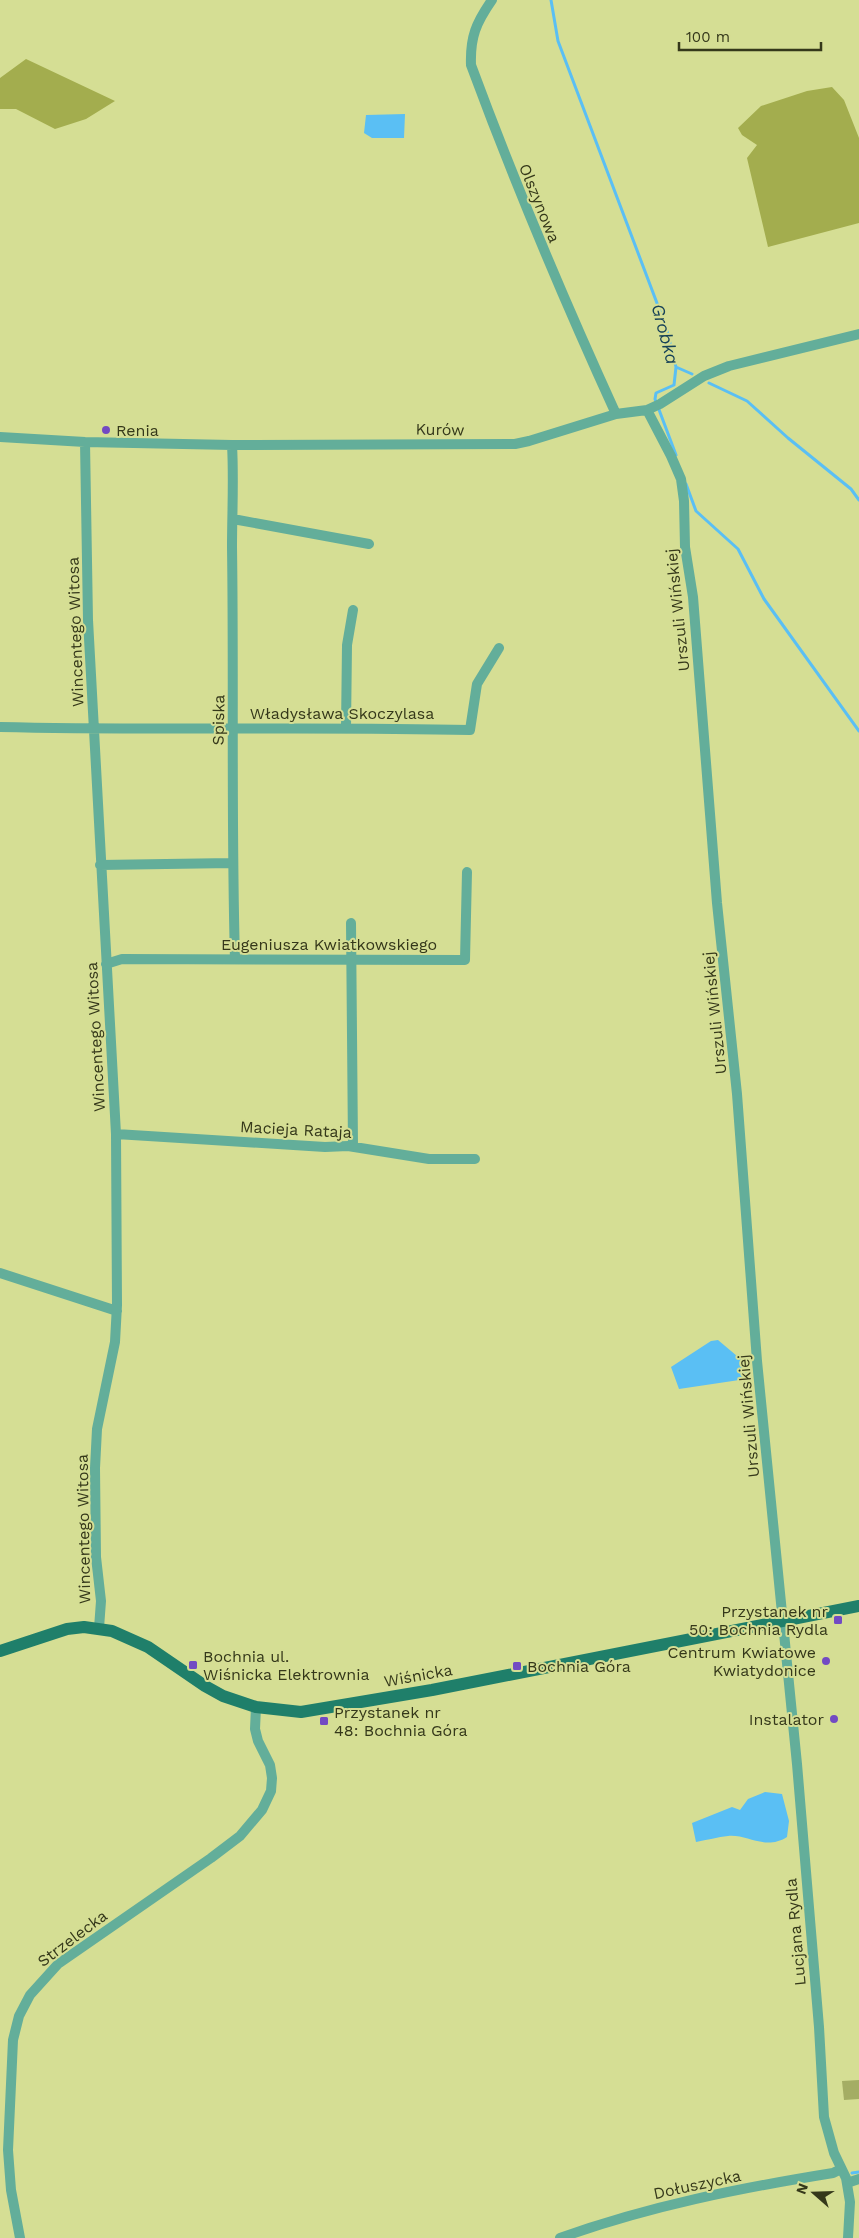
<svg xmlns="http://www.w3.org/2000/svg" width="859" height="2238" font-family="'Work Sans',sans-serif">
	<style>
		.green { fill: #a4ad64 }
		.forest { fill: #a3ad4e }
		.water { fill: #5abff4 }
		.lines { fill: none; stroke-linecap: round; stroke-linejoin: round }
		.stream { stroke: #5abff4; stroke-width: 3 }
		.minor { stroke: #63ae9a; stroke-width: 10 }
		.major { stroke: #1f7f6a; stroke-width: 12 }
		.poi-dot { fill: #724ac3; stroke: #d5de94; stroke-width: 2 }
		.labels { text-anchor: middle; stroke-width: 4; stroke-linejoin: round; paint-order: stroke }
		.street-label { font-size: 16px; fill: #35381a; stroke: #d5de94 }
		.poi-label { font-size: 16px; fill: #35381a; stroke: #d5de94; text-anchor: start }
		.water-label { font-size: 18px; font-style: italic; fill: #164157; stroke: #d5de94 }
	</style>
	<rect width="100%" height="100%" fill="#d5de94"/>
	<!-- green -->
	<path class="green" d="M859 2080V2099L844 2100 842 2081Z"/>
	<!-- forest -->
	<path class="forest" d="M26 59 115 101 86 119 55 129 16 109H0V78Z
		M832 87 844 100 859 138V223L768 247 747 158 757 145 742 135 738 128 761 106 807 91Z"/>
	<!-- water -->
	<path class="water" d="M405 114 404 138H372L364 133 366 115Z
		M718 1340 750 1367 746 1379 679 1389 671 1367 711 1341Z
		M765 1792 782 1794 789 1821 787 1837C765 1851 748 1834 728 1836 718 1837 707 1840 696 1842L692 1823 732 1807 740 1810 748 1799Z"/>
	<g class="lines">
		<!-- stream -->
		<path class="stream" d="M551 0 558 41 666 327 676 367 674 385 656 393 655 399 676 455
			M676 367 692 374
			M709 383 747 401 788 438 851 489 859 500
			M686 484 696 511 738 549 764 599 859 731
			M852 2173 859 2172"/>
		<!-- minor -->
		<path class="minor" d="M492 0C476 23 470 37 471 65 515 184 563 298 616 414
			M647 410 671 456 681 479 684 501 685 547 693 597 717 903 737 1094 757 1361 797 1764 819 2027 824 2117 834 2153 846 2178 850 2202 848 2238
			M0 437 85 442 232 445 515 444 529 441 616 414 647 410 660 404 704 376 729 366 859 334
			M85 442 88 620 116 1134 117 1305 115 1342 97 1429 95 1468 96 1557 101 1601 99 1628
			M232 445C234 479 232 513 232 547 234 684 231 822 235 959
			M233 519 369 544
			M0 727C157 731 313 726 470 730L477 684 499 648
			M346 728 347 645 353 610
			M100 865 232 863
			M351 923 353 1146
			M106 964 122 959 465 960 467 872
			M116 1134 325 1147 348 1146 429 1159H475
			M0 1273 117 1311
			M847 2183 859 2179
			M20 2238 11 2190 8 2150 13 2040 19 2016 30 1995 58 1964 211 1858 240 1836 262 1810 271 1791 272 1778 270 1765 258 1741 255 1729 256 1707
			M560 2238C649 2206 740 2188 833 2173L841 2169"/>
		<!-- major -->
		<path class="major" d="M0 1651 67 1629 84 1627 112 1631 148 1647 205 1686 223 1696 256 1707 301 1712 432 1690 859 1606"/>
	</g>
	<!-- markers -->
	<g class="poi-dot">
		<circle cx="106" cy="430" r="5"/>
		<rect x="833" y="1615" width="10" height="10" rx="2.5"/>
		<circle cx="826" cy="1661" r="5"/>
		<rect x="188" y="1660" width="10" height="10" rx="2.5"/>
		<rect x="512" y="1661" width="10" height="10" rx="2.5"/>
		<circle cx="834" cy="1719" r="5"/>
		<rect x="319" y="1716" width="10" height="10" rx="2.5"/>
	</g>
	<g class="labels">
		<!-- street labels -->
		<g class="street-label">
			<text transform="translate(540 203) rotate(68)" y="6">Olszynowa</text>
			<text transform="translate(440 429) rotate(1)" y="6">Kurów</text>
			<text transform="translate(677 610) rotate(-96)" y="6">Urszuli Wińskiej</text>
			<text transform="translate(75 632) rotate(-92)" y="6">Wincentego Witosa</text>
			<text x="342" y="719">Władysława Skoczylasa</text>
			<text transform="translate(218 720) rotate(-89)" y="6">Spiska</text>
			<text x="329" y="950">Eugeniusza Kwiatkowskiego</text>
			<text transform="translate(714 1013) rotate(-96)" y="6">Urszuli Wińskiej</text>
			<text transform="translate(95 1037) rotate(-93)" y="6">Wincentego Witosa</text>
			<text transform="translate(296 1129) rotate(3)" y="6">Macieja Rataja</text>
			<text transform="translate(748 1416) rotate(-95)" y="6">Urszuli Wińskiej</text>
			<text transform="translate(83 1529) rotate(-91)" y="6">Wincentego Witosa</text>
			<text transform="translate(418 1675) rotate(-10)" y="6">Wiśnicka</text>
			<text transform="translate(795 1932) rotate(-95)" y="6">Lucjana Rydla</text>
			<text transform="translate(72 1938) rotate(-37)" y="6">Strzelecka</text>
			<text transform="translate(697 2184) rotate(-12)" y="6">Dołuszycka</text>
		</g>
		<!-- poi labels -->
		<g class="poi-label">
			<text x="116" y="436">Renia</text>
			<text x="828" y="1617" text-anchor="end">Przystanek nr<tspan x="828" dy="18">50: Bochnia Rydla</tspan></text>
			<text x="816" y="1658" text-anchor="end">Centrum Kwiatowe<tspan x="816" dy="18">Kwiatydonice</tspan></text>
			<text x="203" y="1662">Bochnia ul.<tspan x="203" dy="18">Wiśnicka Elektrownia</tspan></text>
			<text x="527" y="1672">Bochnia Góra</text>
			<text x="334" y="1718">Przystanek nr<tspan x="334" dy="18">48: Bochnia Góra</tspan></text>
			<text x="824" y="1725" text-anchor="end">Instalator</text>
		</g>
		<!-- water labels -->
		<g class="water-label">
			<text transform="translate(665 334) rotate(75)" y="6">Grobka</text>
		</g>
	</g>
	<!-- north arrow -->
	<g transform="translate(814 2193) rotate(290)" stroke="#d5de94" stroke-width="4" paint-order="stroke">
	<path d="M0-4L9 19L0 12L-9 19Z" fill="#35381a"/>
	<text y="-8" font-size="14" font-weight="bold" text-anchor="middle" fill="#35381a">N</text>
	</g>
	<!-- scale -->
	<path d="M679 42v8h142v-8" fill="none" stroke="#35381a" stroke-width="2.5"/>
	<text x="686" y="42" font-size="15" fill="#35381a" stroke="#d5de94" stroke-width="4" paint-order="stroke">100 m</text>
</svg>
